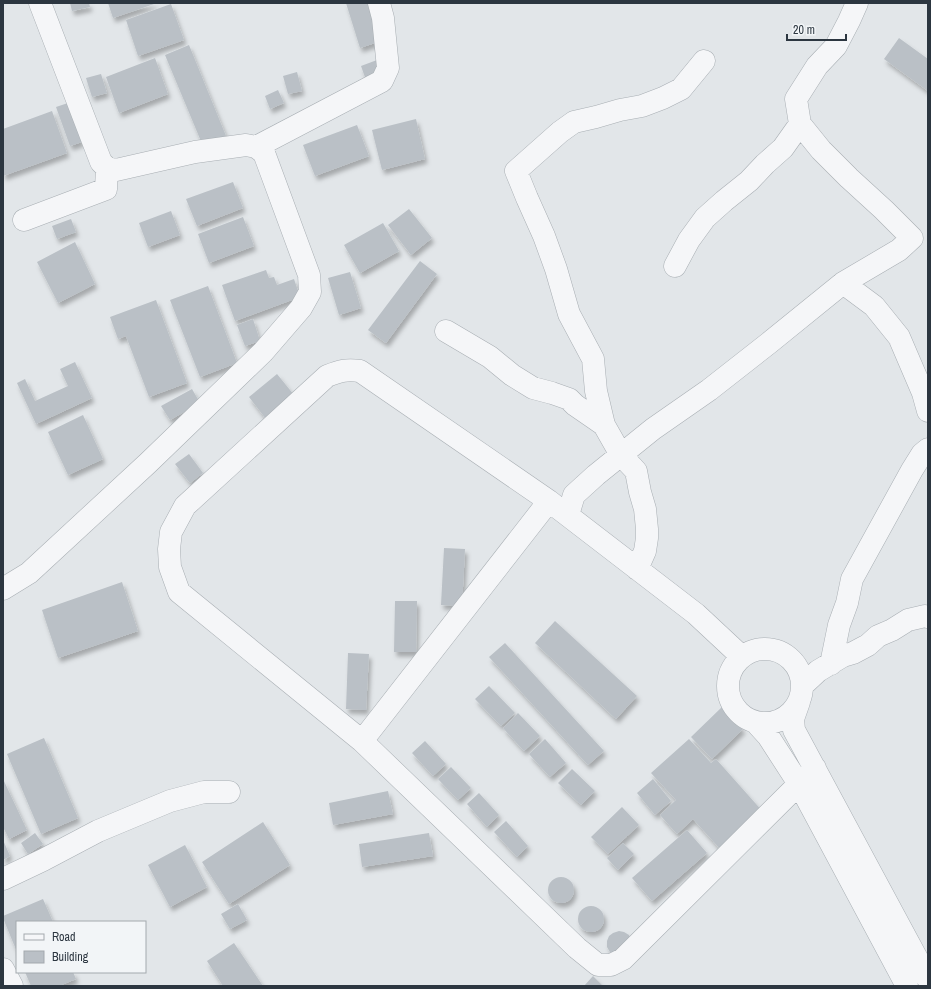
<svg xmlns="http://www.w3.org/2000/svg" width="931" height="989" font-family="'Archivo Narrow',sans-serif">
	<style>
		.building { fill: #bac0c6; filter: url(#shadow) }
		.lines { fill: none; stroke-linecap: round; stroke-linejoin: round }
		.minor-casing { stroke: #a8aeb3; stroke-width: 23 }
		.minor { stroke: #f5f6f8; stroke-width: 22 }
	</style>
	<defs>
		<filter id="shadow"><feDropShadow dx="2.5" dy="4.5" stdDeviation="2" flood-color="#0004"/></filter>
	</defs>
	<rect width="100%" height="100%" fill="#e2e6e9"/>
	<!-- building -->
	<path class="building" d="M70 3H89L90 7 72 11Z
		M108 3H157L113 18Z
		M346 3H373L384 40 360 48Z
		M171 4 184 40 138 56 126 20Z
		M899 38 928 59V91L884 59Z
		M189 45 226 136 203 146 165 55Z
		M155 58 168 94 119 113 106 77Z
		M377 60 382 73 366 80 361 66Z
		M297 72 302 91 288 94 283 76Z
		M101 74 107 93 92 97 86 78Z
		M278 90 284 103 270 109 265 96Z
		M68 103 82 142 70 146 56 107Z
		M52 111 67 153 3 176V129Z
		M416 119 425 159 382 170 372 130Z
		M357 125 369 156 315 176 303 145Z
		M233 182 243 208 197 226 186 199Z
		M409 209 432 238 411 255 388 225Z
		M171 211 180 235 148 247 139 223Z
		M243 217 254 246 209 263 198 234Z
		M71 219 76 232 57 239 52 226Z
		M383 223 399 251 360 273 344 245Z
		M75 242 95 284 58 303 37 262Z
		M420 261 437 274 386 343 368 330Z
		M266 270 269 278 274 277 277 285 294 279 300 297 235 321 222 285Z
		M350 272 361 308 339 315 328 278Z
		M208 286 237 363 200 377 170 300Z
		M156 300 187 383 149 397 126 336 118 339 110 317Z
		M253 319 260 341 245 346 237 325Z
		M75 362 92 398 36 424 17 383 25 379 35 401 68 386 60 369Z
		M277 374 294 395 266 419 249 397Z
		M192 389 200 403 170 420 161 406Z
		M83 415 103 459 68 475 48 432Z
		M189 454 203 473 190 483 175 464Z
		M444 548 465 549 462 606 441 605Z
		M122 582 138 631 58 658 42 610Z
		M395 601H417L416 652H394Z
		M555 621 637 696 616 719 535 643Z
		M505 643 604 751 588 765 489 657Z
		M348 653 369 654 366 710 346 709Z
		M489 686 515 713 501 726 475 699Z
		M722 707 743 729 712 759 691 737Z
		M518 713 540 736 524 751 503 728Z
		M44 738 78 818 41 834 7 754Z
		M545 739 566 763 550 777 529 754Z
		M689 739 711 763 716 759 764 813 722 851 693 819 677 834 660 815 676 800 651 773Z
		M425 741 446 764 433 776 412 753Z
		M451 767 471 788 458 800 438 779Z
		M572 769 595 791 581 805 558 783Z
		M3 779 27 830 9 839 3 827Z
		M653 779 671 801 655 815 637 793Z
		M388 791 393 814 333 825 329 803Z
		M479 793 499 815 487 827 467 804Z
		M622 807 639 825 608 854 591 837Z
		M506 821 528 846 517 857 494 832Z
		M263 822 290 865 229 904 202 862Z
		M687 830 707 853 652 901 632 878Z
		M35 833 43 844 28 854 21 843Z
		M429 833 433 856 362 867 359 844Z
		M3 840 10 856 3 860Z
		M623 843 634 854 618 870 607 858Z
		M185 845 207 887 170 907 148 865Z
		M548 890a13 13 0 1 1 26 0a13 13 0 1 1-26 0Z
		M43 899 53 922H17V952L3 918V916Z
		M238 904 247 920 230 929 221 914Z
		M578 919a13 13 0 1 1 26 0a13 13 0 1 1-26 0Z
		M619 931 624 932 629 935 631 940 614 955 610 952 607 947V941L609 936 613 933Z
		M234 943 263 986H223L207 961Z
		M25 972H73L76 979 59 986H31Z
		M593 976 603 986H584Z"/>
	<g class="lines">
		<defs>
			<path id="minor" d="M256 147 382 81 388 68 383 18 379 3
				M24 220 106 189 107 168
				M675 266 689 240 705 218 724 201 749 181 765 164 783 148 800 124
				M843 283 874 306 899 337 923 393 928 411
				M446 331 490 357 512 375 533 388 552 393 569 399 575 405 604 425
				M568 515 574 495 596 475 653 429 709 390 769 343 843 283 899 250 912 238 884 210 849 178 821 150 800 124 796 99 817 66 836 46 849 21 857 3
				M637 569 645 551 647 538V529L645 509 640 492 636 471 621 455 604 425 596 391 593 359 569 314 556 269 544 236 527 198 516 171 560 132 574 122 596 117 620 110 642 106 663 98 681 89 704 61
				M3 589 29 573 148 463 263 352 301 308 310 292 309 275 264 153 256 147 246 145 195 152 116 170 107 168 101 162 40 3
				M728 686a37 37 0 1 1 74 0a37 37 0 1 1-74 0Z
				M741 656 696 614 549 501 360 371C346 369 340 371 327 376L185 506 171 532 169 549 170 567 179 592 362 741 577 948 598 965H611L623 959 799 784 815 768
				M831 664 839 625 847 603 852 579 912 470 922 454 928 449
				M803 685 818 671 843 656 853 653 868 645 878 636 892 630 908 620 925 616 928 617
				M799 702 793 719 794 730 928 979
				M757 723 758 725 768 736 799 784 907 986
				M362 741 549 501
				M3 879 43 860 98 831 170 801 204 792H229
				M3 969 12 986"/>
		</defs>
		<!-- minor casing -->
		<use href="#minor" class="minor-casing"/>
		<!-- minor -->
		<use href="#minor" class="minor"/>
	</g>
	<!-- border -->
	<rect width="931" height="989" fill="none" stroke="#2c3640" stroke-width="8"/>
	<!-- legend -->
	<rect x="16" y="921" width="130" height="52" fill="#f2f5f7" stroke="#a3a9ae"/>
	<rect x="24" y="934" width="20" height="6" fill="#f5f6f8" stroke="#a3a9ae"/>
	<text x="52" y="941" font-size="12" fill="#2c3640">Road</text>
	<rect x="24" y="951" width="20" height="12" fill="#bac0c6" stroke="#a3a9ae"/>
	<text x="52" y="961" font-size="12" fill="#2c3640">Building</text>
	<!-- scale -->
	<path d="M787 34v6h59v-6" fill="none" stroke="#2c3640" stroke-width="2"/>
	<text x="793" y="34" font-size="12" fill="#2c3640" stroke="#f2f5f7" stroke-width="3" paint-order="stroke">20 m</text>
</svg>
